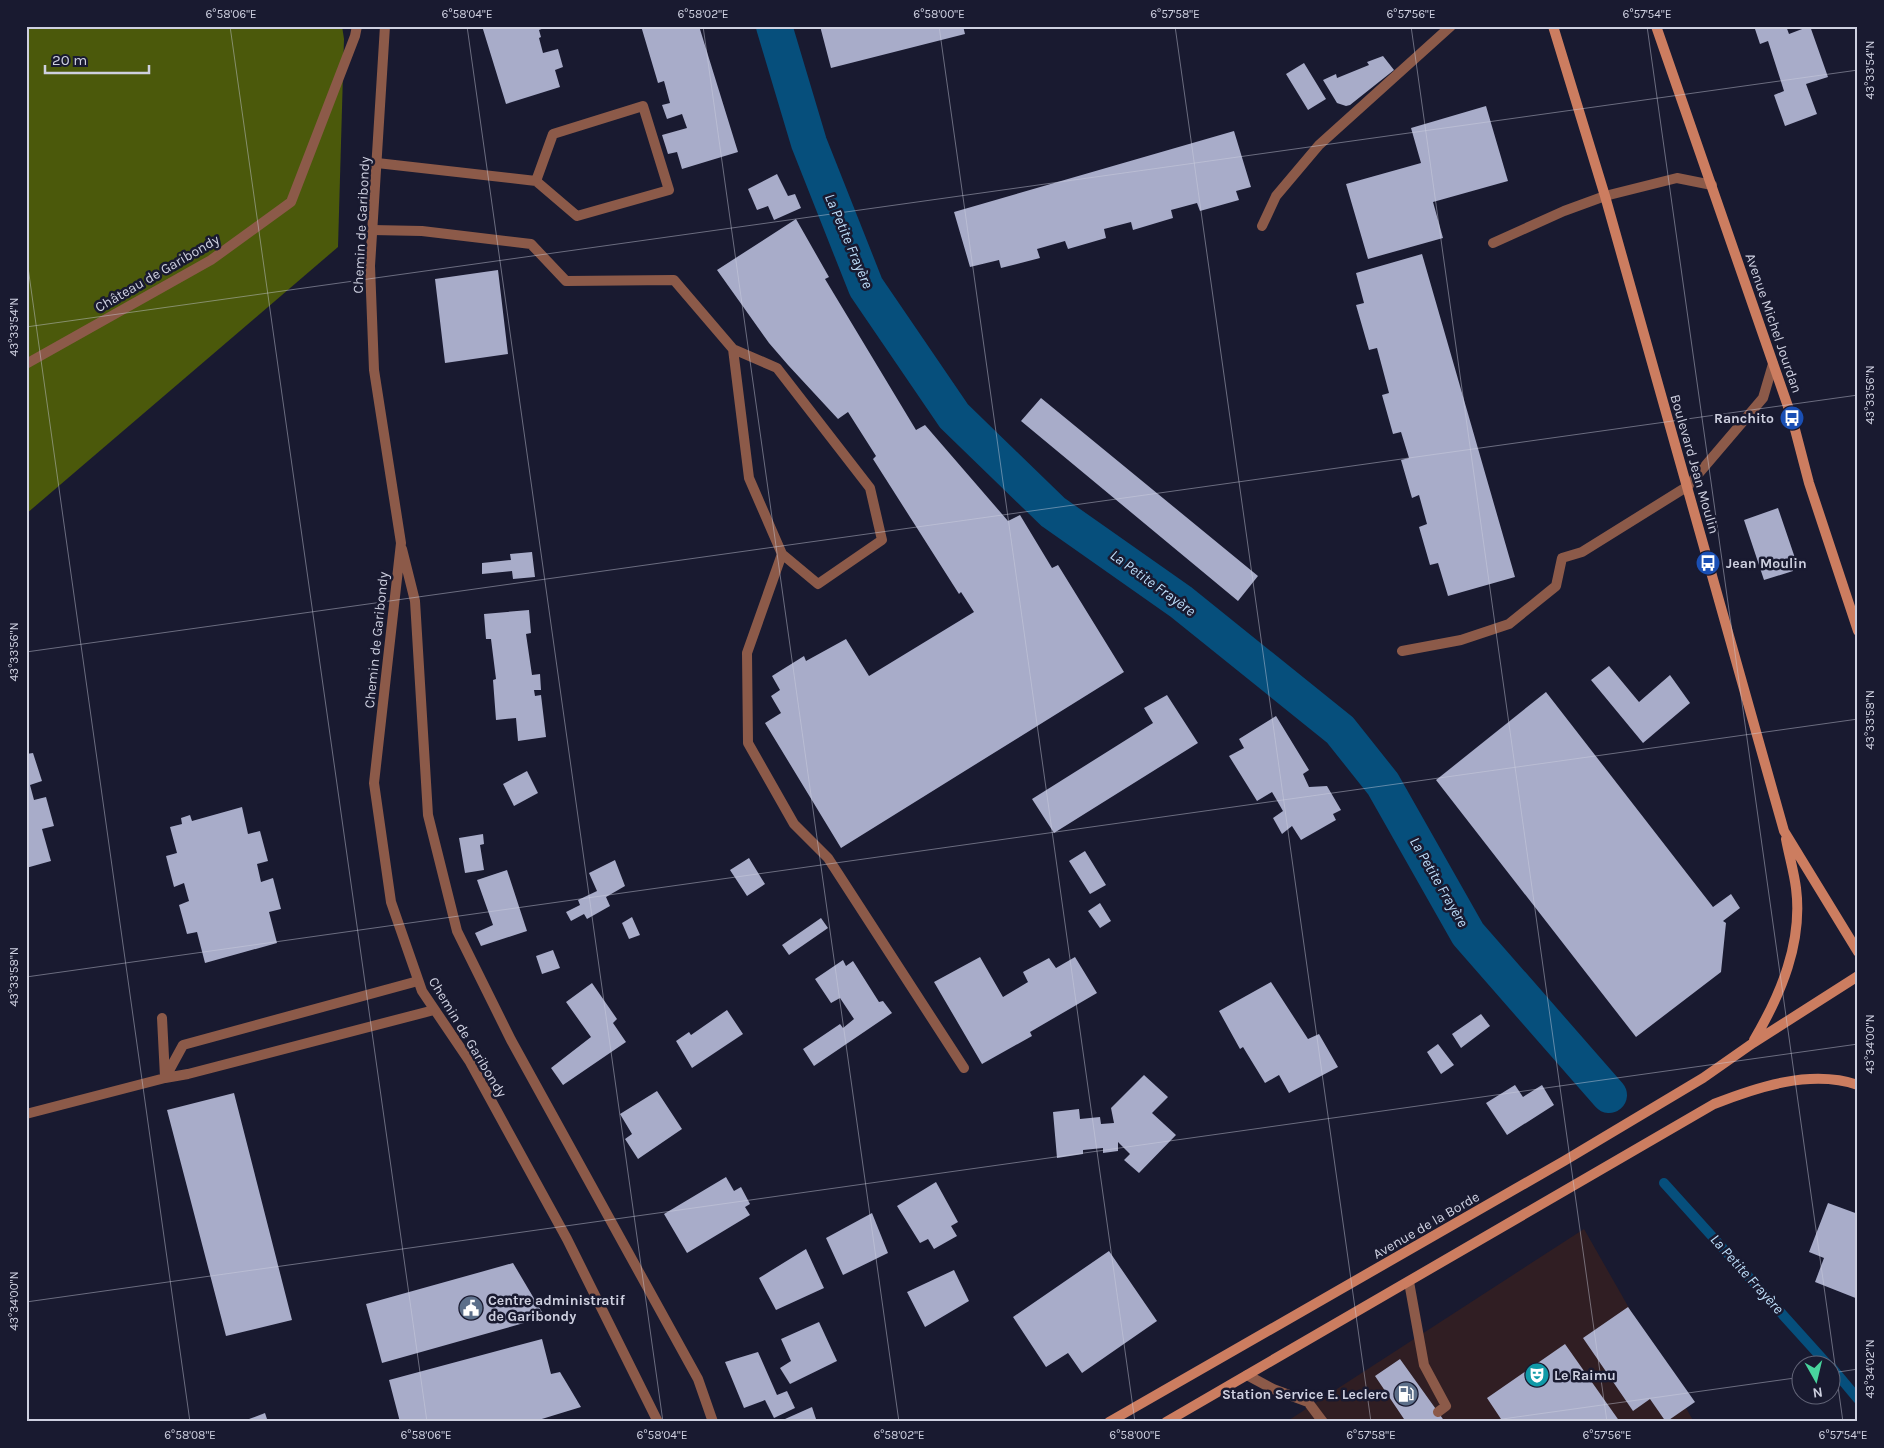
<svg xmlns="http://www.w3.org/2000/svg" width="1884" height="1448" font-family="Karla,sans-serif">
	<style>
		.commercial { fill: #301e23 }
		.forest { fill: #4b590b }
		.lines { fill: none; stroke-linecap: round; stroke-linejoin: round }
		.stream { stroke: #064f7c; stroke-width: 10 }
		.canal { stroke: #064f7c; stroke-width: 36 }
		.building { fill: #a8acc9 }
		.lane { stroke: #8c5a49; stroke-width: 10 }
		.street { stroke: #8c5a49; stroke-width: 10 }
		.secondary { stroke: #cc7d60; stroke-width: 10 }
		.ticks { fill: none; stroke: #ced0e0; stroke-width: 1; stroke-opacity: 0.45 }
		.labels { text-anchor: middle; stroke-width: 5; stroke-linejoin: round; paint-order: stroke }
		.street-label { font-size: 14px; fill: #ced0e0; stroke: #191a30 }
		.poi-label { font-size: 14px; font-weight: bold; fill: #ced0e0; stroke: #191a30; text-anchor: start }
		.water-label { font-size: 15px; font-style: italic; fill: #bedefa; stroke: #191a30 }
		.neatline { fill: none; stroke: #ced0e0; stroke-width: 2 }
		.ticks-label { font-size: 12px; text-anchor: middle; fill: #ced0e0 }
	</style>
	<rect width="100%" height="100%" fill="#191a30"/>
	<!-- commercial -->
	<path class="commercial" d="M1584 1229 1694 1422H1286Z"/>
	<!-- forest -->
	<path class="forest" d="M26 26H342L344 39 338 247 26 514Z"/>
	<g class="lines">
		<!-- stream -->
		<path class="stream" d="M1664 1183 1829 1366
			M1832 1368 1858 1399"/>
		<!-- canal -->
		<path class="canal" d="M774 26 809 143 866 287 954 416 1053 512 1181 602 1340 730 1383 784 1468 934 1609 1095"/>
	</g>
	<!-- building -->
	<path class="building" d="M482 26H549L539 30 541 37 539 38 543 53 558 49 563 67 555 70 560 87 506 104Z
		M641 26H699L738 152 682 169 677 152 668 154 662 135 687 128 682 114 667 119 662 105 670 103 664 81 658 83Z
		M820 26H963L965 34 831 68Z
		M1754 26H1786L1789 34 1810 26 1828 77 1806 84 1817 114 1785 126 1774 95 1784 91 1768 41 1760 44Z
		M1383 56 1394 70 1350 105 1346 106 1337 103 1323 80 1336 74 1337 78 1369 65 1367 62Z
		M1304 63 1326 99 1308 110 1286 74Z
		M1486 106 1508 181 1433 202 1443 238 1368 259 1346 184 1421 163 1411 128Z
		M1234 131 1251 187 1236 191 1239 200 1200 211 1197 203 1171 210 1173 218 1133 230 1131 222 1104 229 1106 238 1068 249 1065 241 1037 249 1040 258 1001 268 999 260 970 267 954 212Z
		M777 174 788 196 795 194 801 208 774 220 768 206 757 210 748 189Z
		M796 219 829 277 825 279 916 430 925 425 1008 521 1020 515 1052 568 1058 565 1124 672 841 848 765 723 781 713 771 696 780 690 772 676 804 656 806 661 846 639 869 676 974 612 961 592 959 594 873 459 876 456 848 412 838 419 788 365 769 343 717 270Z
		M1422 254 1515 577 1448 596 1438 563 1430 565 1419 527 1427 524 1419 495 1412 498 1401 460 1409 458 1401 432 1393 434 1382 395 1389 393 1377 348 1369 350 1356 305 1364 303 1356 273Z
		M498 270 508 354 445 363 435 279Z
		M1041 398 1258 576 1238 601 1021 421Z
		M1778 508 1796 561 1790 563 1793 571 1764 580 1744 520Z
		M532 552 535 577 513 579 512 571 482 574V563L511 560 510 554Z
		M529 610 531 633 526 634 532 675 540 674 541 690H534L535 696 541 695 546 737 518 741 516 718 496 720 493 680 496 679 491 639H486L484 614Z
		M1609 666 1639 702 1670 675 1690 703 1643 743 1591 680Z
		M1546 692 1713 907 1731 894 1740 908 1723 921 1726 923 1721 972 1636 1037 1436 780Z
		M1167 695 1198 743 1054 833 1032 799 1153 723 1144 708Z
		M1276 716 1309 770 1303 774 1309 787 1327 786 1341 810 1333 814 1336 820 1301 840 1292 826 1282 834 1273 818 1283 811 1272 792 1257 801 1229 756 1244 748 1239 739Z
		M33 753 42 781 30 785 34 800 46 797 54 826 42 829 51 861 26 868V754Z
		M527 771 538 793 514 806 503 784Z
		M242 807 248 834 260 831 268 861 257 864 261 882 273 878 281 909 269 912 277 943 205 963 197 932 187 934 179 905 189 901 184 883 174 887 166 856 177 853 170 827 182 824 181 818 190 815 192 821Z
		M483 834 484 844 480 845 484 870 465 873 459 838Z
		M1085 851 1106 885 1090 894 1069 861Z
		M749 858 765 884 747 896 730 870Z
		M615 860 625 886 606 897 610 906 587 919 584 914 571 921 566 912 580 905 578 900 597 891 589 873Z
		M507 870 527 931 481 946 475 933 493 925 477 880Z
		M1100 903 1111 921 1100 928 1088 911Z
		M632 917 640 935 629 939 622 923Z
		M821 918 828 928 789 955 782 945Z
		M553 950 560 968 542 974 536 956Z
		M980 957 1003 997 1028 982 1023 972 1049 958 1056 968 1075 957 1097 993 1030 1032 1032 1036 982 1064 934 982Z
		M843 960 846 966 853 961 879 1002 883 1001 892 1013 814 1066 803 1049 840 1024 843 1028 854 1019 840 998 831 1003 815 979Z
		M1271 982 1308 1039 1319 1034 1338 1067 1289 1093 1279 1075 1265 1083 1243 1047 1240 1049 1219 1011Z
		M592 983 617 1019 613 1023 626 1042 563 1085 551 1068 591 1037 566 1002Z
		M727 1010 743 1034 692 1068 676 1041 689 1032 691 1035Z
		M1481 1014 1490 1026 1461 1048 1452 1034Z
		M1438 1044 1454 1065 1441 1074 1427 1052Z
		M1144 1075 1168 1097 1152 1113 1176 1135 1139 1173 1124 1160 1130 1154 1118 1142V1151L1103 1153V1148L1083 1150V1154L1057 1158 1053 1112 1079 1109 1080 1119 1100 1117 1101 1124 1114 1123 1111 1108Z
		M1515 1085 1523 1097 1542 1085 1554 1105 1507 1135 1486 1103Z
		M657 1091 682 1129 638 1159 625 1139 632 1134 620 1114Z
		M234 1093 292 1320 226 1336 167 1110Z
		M726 1177 734 1191 741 1187 750 1204 745 1207 750 1215 687 1253 664 1214Z
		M936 1182 958 1222 951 1226 957 1236 934 1249 928 1239 920 1243 897 1206Z
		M1828 1203 1858 1214V1299L1815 1282 1824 1258 1809 1252Z
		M872 1213 888 1253 843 1275 826 1238Z
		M806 1249 824 1288 776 1310 759 1278Z
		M1109 1251 1157 1321 1082 1373 1068 1353 1046 1367 1013 1317Z
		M513 1263 545 1317 382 1363 366 1304Z
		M954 1270 969 1301 925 1327 907 1292Z
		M1628 1307 1695 1402 1666 1422 1650 1399 1633 1411 1583 1338Z
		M819 1322 837 1361 790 1384 780 1368 791 1361 781 1339Z
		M542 1339 551 1374 560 1372 581 1407 532 1422H400L389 1380Z
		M1565 1344 1620 1422H1503L1487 1398Z
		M758 1352 777 1395 787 1391 795 1408 774 1418 765 1400 744 1408 725 1362Z
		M1400 1359 1438 1412 1445 1422H1406L1375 1376Z
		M812 1407 817 1422H787L785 1419Z
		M265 1413 268 1422H242L249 1419Z"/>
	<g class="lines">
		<!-- lane -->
		<path class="lane" d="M377 163 536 181 577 216 669 190 643 106 553 134 536 181
			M1262 226 1276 196 1319 145 1451 26
			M372 230 422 231 531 244 566 281 674 280 733 349 749 478 782 554 818 584 882 540 870 488 777 368 733 349
			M1493 243 1564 211 1605 196 1677 178 1712 185
			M26 364 211 260 291 202 355 36 357 26
			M782 554 747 653 748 743 794 824 828 858 964 1068
			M1402 651 1461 640 1509 624 1556 586 1562 558 1582 552 1688 486 1763 398 1773 364
			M162 1018 165 1077
			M165 1078 183 1045 418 981
			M26 1114 165 1078 188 1074 434 1010
			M1409 1282 1424 1365 1446 1406 1438 1412
			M1247 1375 1273 1389 1308 1402 1323 1422"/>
		<!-- street -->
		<path class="street" d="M385 26 370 266 374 370 401 543 374 783 391 902 422 991 470 1062 567 1239 658 1422
			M402 549 415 601 428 815 457 931 511 1040 698 1379 713 1422"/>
		<!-- secondary -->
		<path class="secondary" d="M1553 26 1605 196 1784 831 1858 952
			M1656 26 1792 418 1809 483 1858 631
			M1754 1040C1781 994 1803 942 1796 888 1794 872 1789 855 1786 839
			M1109 1422 1564 1161 1703 1078 1753 1043 1858 976
			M1166 1422 1714 1104C1757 1087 1811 1069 1858 1085"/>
	</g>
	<!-- ticks -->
	<path class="ticks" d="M230 26 427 1422M467 26 663 1422M703 26 899 1422M939 26 1135 1422M1175 26 1371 1422M1411 26 1607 1422M1647 26 1843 1422M26 253 190 1422M26 327 1858 70M26 652 1858 395M26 977 1858 719M26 1302 1858 1044M1832 1373 1858 1369M1481 1422 1802 1377"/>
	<!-- icons -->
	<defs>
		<symbol id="bus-disc" viewBox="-11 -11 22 22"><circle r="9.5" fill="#1a4fb4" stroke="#191a30"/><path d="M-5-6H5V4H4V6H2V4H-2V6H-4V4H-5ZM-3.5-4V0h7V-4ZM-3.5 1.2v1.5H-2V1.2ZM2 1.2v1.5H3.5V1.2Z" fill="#fff"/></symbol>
		<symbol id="civic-disc" viewBox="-11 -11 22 22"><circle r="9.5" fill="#5c6f8a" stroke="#191a30"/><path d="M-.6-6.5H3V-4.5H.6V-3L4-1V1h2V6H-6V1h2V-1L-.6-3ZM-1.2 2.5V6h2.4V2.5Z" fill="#fff"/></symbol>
		<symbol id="theatre-disc" viewBox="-11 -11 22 22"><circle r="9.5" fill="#0f9aa8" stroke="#191a30"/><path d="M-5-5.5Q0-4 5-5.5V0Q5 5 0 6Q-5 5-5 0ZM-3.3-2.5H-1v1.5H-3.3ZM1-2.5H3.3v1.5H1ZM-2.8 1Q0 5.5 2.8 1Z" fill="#fff"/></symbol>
		<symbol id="fuel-disc" viewBox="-11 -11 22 22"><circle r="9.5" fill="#5c6f8a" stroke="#191a30"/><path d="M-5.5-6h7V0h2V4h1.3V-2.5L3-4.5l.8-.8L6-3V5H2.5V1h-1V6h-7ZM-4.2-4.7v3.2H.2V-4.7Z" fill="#fff"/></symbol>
	</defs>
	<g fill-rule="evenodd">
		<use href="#bus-disc" x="1778" y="404" width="28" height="28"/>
		<use href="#bus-disc" x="1694" y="549" width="28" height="28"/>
		<use href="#civic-disc" x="457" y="1294" width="28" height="28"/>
		<use href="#theatre-disc" x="1523" y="1361" width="28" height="28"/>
		<use href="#fuel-disc" x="1392" y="1380" width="28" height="28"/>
	</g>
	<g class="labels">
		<!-- street labels -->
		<g class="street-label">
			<text transform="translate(361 225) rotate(-87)" y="5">Chemin de Garibondy</text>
			<text transform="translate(157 273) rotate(-30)" y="5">Château de Garibondy</text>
			<text transform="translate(1774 323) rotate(71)" y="5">Avenue Michel Jourdan</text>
			<text transform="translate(1695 464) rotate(74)" y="5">Boulevard Jean Moulin</text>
			<text transform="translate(376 640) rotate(-84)" y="5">Chemin de Garibondy</text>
			<text transform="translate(468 1037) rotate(59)" y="5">Chemin de Garibondy</text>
			<text transform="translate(1426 1225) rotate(-30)" y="5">Avenue de la Borde</text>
		</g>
		<!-- poi labels -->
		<g class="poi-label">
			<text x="1774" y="423" text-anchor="end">Ranchito</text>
			<text x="1726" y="568">Jean Moulin</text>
			<text x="488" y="1305">Centre administratif<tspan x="488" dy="16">de Garibondy</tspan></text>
			<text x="1554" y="1380">Le Raimu</text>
			<text x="1388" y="1399" text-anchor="end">Station Service E. Leclerc</text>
		</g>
		<!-- water labels -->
		<g class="water-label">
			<text transform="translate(849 241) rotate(67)" y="5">La Petite Frayère</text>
			<text transform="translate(1153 583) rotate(36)" y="5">La Petite Frayère</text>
			<text transform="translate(1439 882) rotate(60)" y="5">La Petite Frayère</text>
			<text transform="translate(1747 1274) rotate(48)" y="5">La Petite Frayère</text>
		</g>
	</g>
	<!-- border -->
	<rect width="1884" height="1448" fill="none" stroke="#191a30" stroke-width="55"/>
	<!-- north arrow -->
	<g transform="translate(1816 1380) rotate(172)"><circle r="24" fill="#191a30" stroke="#616376"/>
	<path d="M0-4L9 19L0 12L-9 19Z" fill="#48d49d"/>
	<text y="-8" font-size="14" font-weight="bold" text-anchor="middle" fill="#ced0e0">N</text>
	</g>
	<!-- scale -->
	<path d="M45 65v8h104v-8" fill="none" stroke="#ced0e0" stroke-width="2.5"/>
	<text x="52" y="65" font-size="15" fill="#ced0e0" stroke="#191a30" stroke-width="4" paint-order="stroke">20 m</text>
	<rect x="28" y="28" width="1828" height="1392" class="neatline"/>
	<g class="ticks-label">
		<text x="231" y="18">6°58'06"E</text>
		<text x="467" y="18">6°58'04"E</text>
		<text x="703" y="18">6°58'02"E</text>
		<text x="939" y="18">6°58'00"E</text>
		<text x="1175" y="18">6°57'58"E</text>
		<text x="1411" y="18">6°57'56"E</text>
		<text x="1647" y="18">6°57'54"E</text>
		<text transform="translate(1870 70) rotate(-90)" y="4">43°33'54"N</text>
		<text transform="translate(14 327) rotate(-90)" y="4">43°33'54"N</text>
		<text transform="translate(1870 395) rotate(-90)" y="4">43°33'56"N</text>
		<text transform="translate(14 652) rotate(-90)" y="4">43°33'56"N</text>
		<text transform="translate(1870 720) rotate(-90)" y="4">43°33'58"N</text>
		<text transform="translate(14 977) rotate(-90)" y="4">43°33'58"N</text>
		<text transform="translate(1870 1044) rotate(-90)" y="4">43°34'00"N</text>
		<text transform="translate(14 1301) rotate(-90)" y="4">43°34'00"N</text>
		<text transform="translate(1870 1369) rotate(-90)" y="4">43°34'02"N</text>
		<text x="190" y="1439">6°58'08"E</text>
		<text x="426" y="1439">6°58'06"E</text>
		<text x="662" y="1439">6°58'04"E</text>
		<text x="899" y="1439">6°58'02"E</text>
		<text x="1135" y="1439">6°58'00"E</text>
		<text x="1371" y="1439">6°57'58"E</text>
		<text x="1607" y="1439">6°57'56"E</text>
		<text x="1843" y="1439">6°57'54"E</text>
	</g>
</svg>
